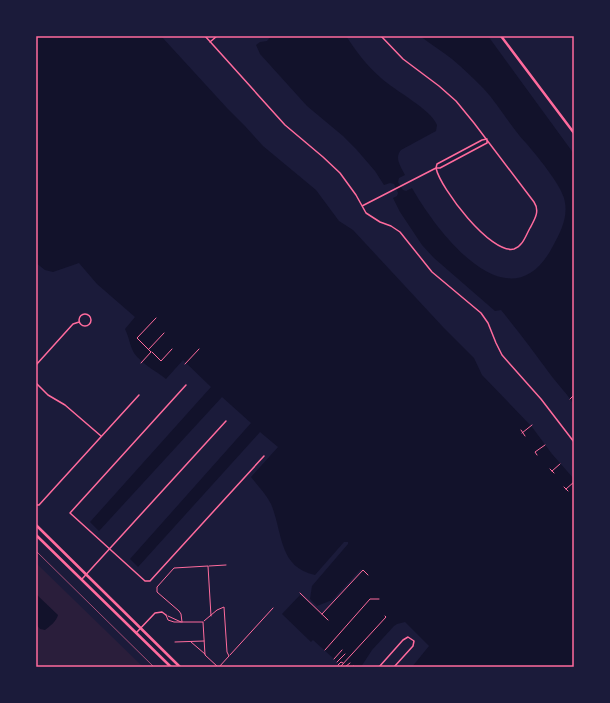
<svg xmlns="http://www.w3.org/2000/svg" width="610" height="703" font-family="Inter,sans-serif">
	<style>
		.green { fill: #2a1e3b }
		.water { fill: #12122b }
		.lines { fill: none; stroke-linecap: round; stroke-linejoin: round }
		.path { stroke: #ff6b9d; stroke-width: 1 }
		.service { stroke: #ff6b9d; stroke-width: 1 }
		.minor { stroke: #ff6b9d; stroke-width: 1.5 }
		.secondary { stroke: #ff6b9d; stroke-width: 2.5 }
		.primary { stroke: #ff6b9d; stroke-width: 2.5 }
		.rail { stroke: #a44b75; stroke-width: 1 }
		.neatline { fill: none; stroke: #ff6b9d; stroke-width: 1.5 }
	</style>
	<rect width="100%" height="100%" fill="#1b1b3a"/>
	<!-- green -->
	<path class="green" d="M36 563 142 666 143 667H36Z"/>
	<!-- water -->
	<path class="water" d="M36 36H161L227 108 245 126 263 146 316 190 339 221 353 230 443 327 474 358 482 375 532 427 552 454 574 479V667H412L429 646 405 622 397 624 394 626 372 650 361 667H343L313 640 311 642 282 614 300 595 322 614 362 571 361 569 332 600 317 606 310 599 312 586 348 544V542H344L315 575C278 567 283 532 271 504 266 494 257 485 251 477L278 447 260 432 138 567 130 559 251 423 222 397 99 531 90 522 211 387 183 360 166 379C156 371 142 364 134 353 130 346 129 337 125 329L135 317 97 284 79 263 53 272 45 270 36 263Z
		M271 36H346C356 51 367 66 381 78 395 91 431 109 437 125L436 131 401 150C394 158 401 167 405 175L399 178 398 182 403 190 406 191 412 188C437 232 510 329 553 246 561 231 569 216 564 198 559 182 537 156 526 143 510 126 499 105 483 88 473 78 463 68 452 59 442 51 430 44 420 36H488L574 154V405C567 393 558 385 550 374 534 352 518 331 501 310L495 311 434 258 422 245 400 212 393 198 397 196 398 193 394 184 390 183 384 185 375 171 356 149 343 136 307 106 260 54 256 45 260 42 267 41Z
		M36 594 58 615C56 622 50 626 45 630L40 629 36 624Z"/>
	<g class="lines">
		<!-- path -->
		<path class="path" d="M149 349 164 333
			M152 352 161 361 172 349
			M141 363 151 352 137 338 156 318
			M185 364 199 349
			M570 399 574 395
			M521 430 525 436
			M522 433 532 425
			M537 455 535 452 545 445
			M550 469 554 473
			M552 471 560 464
			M564 487 568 491
			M566 489 574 482
			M300 593 328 620
			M322 614 363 570 368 575
			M325 650 370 599H379
			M334 659 342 650
			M337 662 345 654
			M338 665 341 662 343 663
			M341 666 386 617 385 616
			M345 667 350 663
			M352 667 353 666"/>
		<!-- service -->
		<path class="service" d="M209 566 226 565
			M166 615 168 620 174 622H203L205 655 218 667
			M168 616 181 622
			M204 621 217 610 224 607 227 652 229 656 219 667
			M182 622 181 614 179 611 157 592V587L174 568 208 566 211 616
			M175 642 204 641
			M191 642 205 654
			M230 655 273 608"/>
		<!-- minor -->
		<path class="minor" d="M205 36 285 125 323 157 340 173 356 195 366 213 380 222 391 226 400 232 432 272 481 313 488 323 496 343 502 355 541 399 574 442
			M381 36 403 59 439 86 456 101 474 123 534 202C540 211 535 219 530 228 526 235 523 246 514 249 491 255 440 188 436 168
			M210 42 217 36
			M436 168 437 164 482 140 487 139
			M362 206 436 168H440L485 144 487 143V139
			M79 320a6 6 0 1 1 12 0a6 6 0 1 1-12 0Z
			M36 365 73 324 79 322
			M36 383 48 395 65 405 101 436
			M186 385 70 513 145 581H150L264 456
			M36 505H39L139 395
			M82 579 226 421
			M136 633 155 613 162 612 166 615
			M379 667 403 640 408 637 414 641 413 646 394 667"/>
		<!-- secondary -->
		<path class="secondary" d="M501 36 574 133"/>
		<!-- primary -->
		<path class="primary" d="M36 525 180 667
			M36 535 171 667"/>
		<!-- rail -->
		<path class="rail" d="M36 551 154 667"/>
	</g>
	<!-- border -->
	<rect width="610" height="703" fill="none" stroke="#1b1b3a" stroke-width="74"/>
	<rect x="37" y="37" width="536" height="629" class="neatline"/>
</svg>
